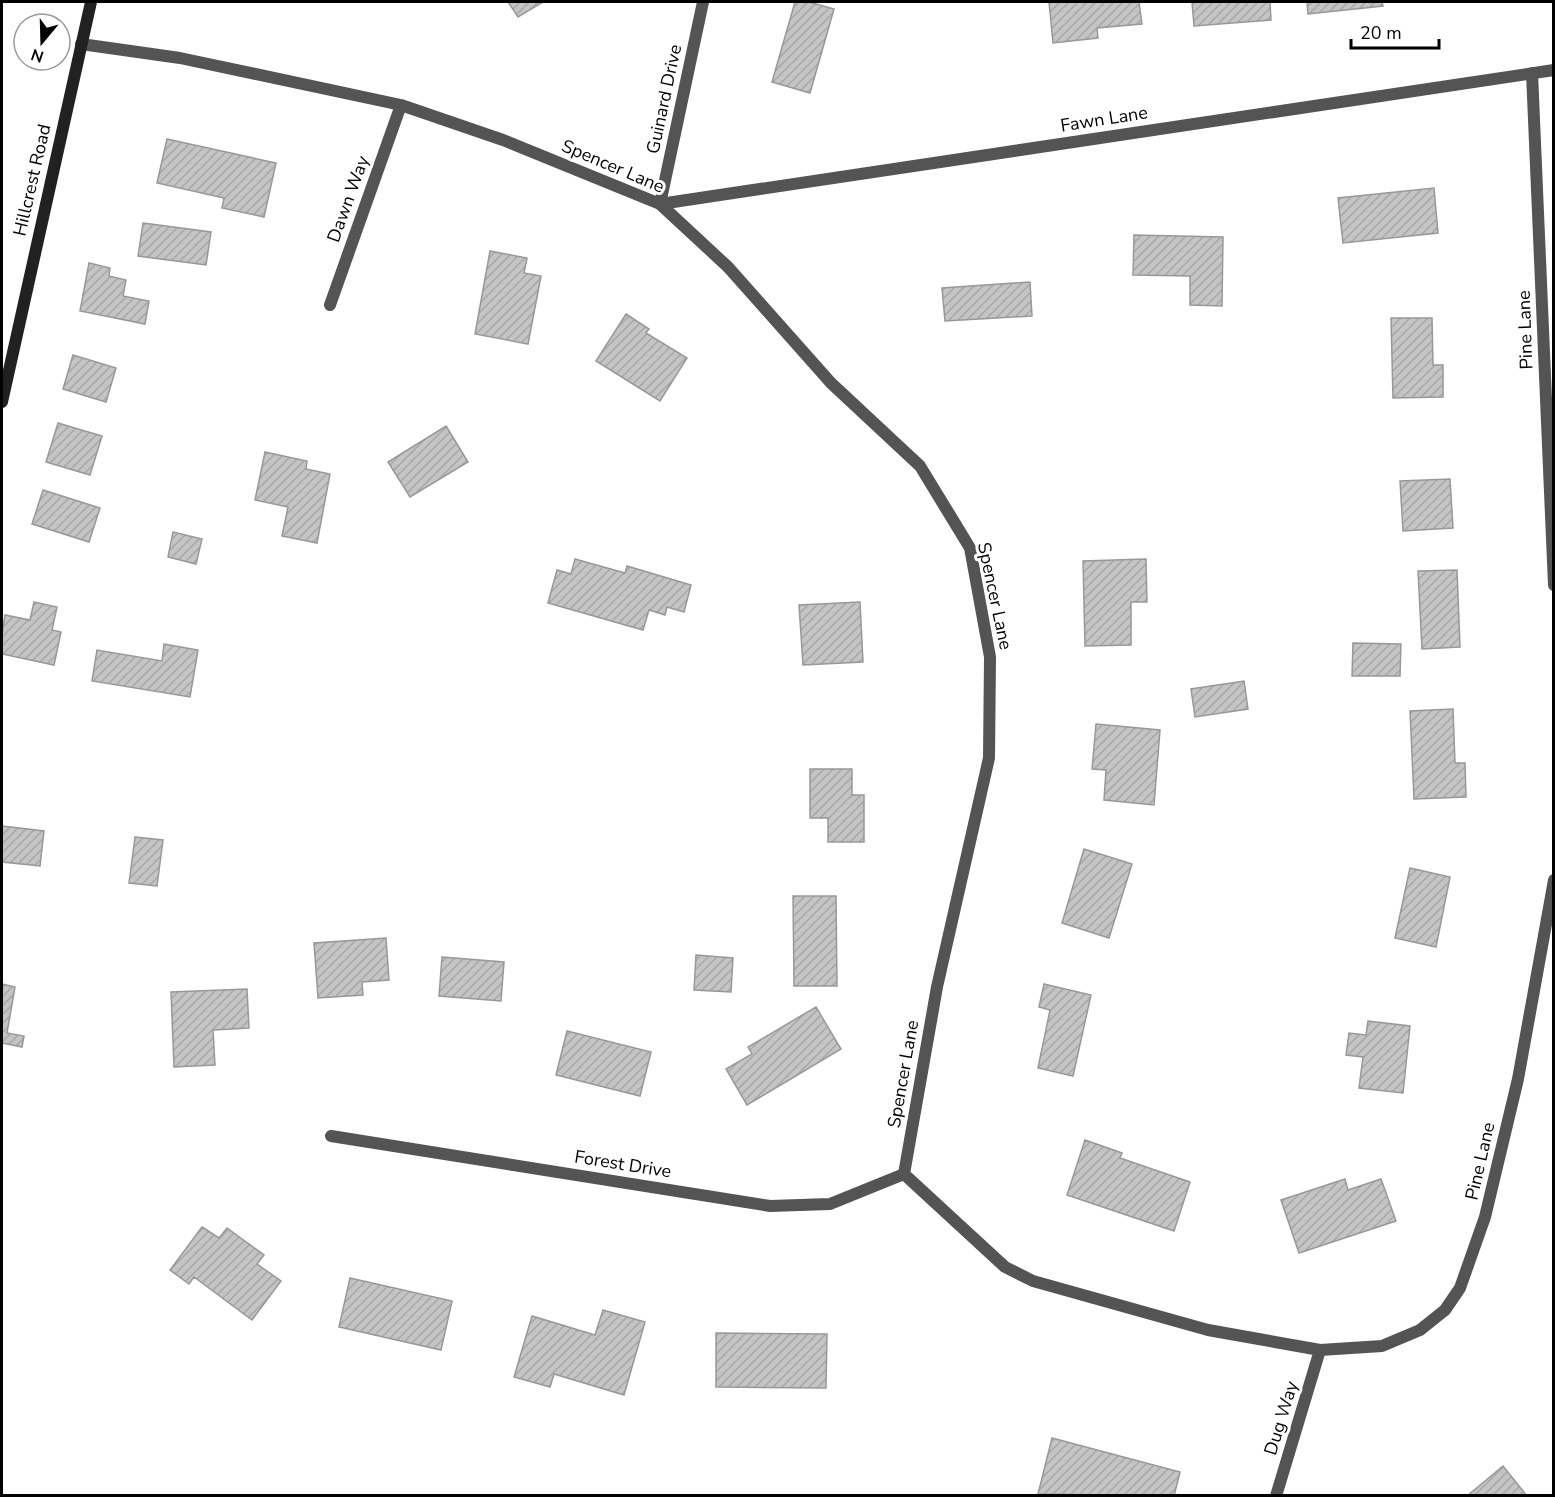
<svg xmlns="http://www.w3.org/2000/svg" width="1555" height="1497" font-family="'Nunito Sans',sans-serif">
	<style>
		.building { fill: url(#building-hatch); stroke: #989898; stroke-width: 1.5 }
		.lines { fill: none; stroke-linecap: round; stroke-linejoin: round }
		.minor { stroke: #545454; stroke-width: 12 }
		.secondary { stroke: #212121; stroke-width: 12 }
		.labels { text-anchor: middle; stroke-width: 6; stroke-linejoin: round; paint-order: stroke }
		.street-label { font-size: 18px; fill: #000; stroke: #fff }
	</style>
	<defs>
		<pattern id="building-hatch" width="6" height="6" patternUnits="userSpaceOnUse" patternTransform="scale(1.5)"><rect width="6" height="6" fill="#c4c4c4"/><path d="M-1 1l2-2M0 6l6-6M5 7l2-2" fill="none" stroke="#a7a7a7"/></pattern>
	</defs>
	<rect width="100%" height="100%" fill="#fff"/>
	<!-- building -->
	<path class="building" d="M508 2H543L518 17Z
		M795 2H809L834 9 810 93 772 82Z
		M1049 2H1139L1142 24 1097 28 1098 38 1053 43Z
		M1192 2H1270L1271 20 1194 26Z
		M1307 2H1382L1383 6 1308 14Z
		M167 139 276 163 264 217 222 208 224 198 157 183Z
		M1434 188 1438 233 1343 243 1338 198Z
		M143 223 211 232 206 265 138 256Z
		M1134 235 1223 237 1222 306 1190 305V276L1133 275Z
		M490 251 527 258 524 273 541 276 528 344 475 334Z
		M89 263 110 268 109 276 126 280 123 296 149 301 145 324 80 311Z
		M1030 282 1032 316 945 321 942 288Z
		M626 314 649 329 646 333 687 358 660 401 596 361Z
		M1391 318H1432L1433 365H1443V397L1393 398Z
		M73 355 116 368 106 402 63 389Z
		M58 423 102 436 90 475 46 462Z
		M446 426 468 462 410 497 388 462Z
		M265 452 307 461 306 469 330 474 317 543 282 536 288 507 255 500Z
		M1450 479 1453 528 1403 531 1400 481Z
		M43 490 100 508 89 542 32 524Z
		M173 532 202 539 196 564 168 557Z
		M575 559 625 573 627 566 691 585 684 612 667 607 665 615 649 610 643 630 548 603 557 570 571 574Z
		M1146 559 1147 602H1131V645L1085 646 1083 561Z
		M1457 570 1460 647 1422 649 1418 571Z
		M34 602 57 607 52 630 61 632 54 665 2 654V634L5 615 30 620Z
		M860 602 863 662 803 665 799 605Z
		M1353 643 1401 644 1400 676H1352Z
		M164 644 198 650 190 697 92 681 97 650 162 661Z
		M1244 681 1248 709 1195 717 1191 689Z
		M1453 709 1455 763H1465L1466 797 1414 799 1410 711Z
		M1096 724 1160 730 1154 805 1104 800 1106 770 1092 769Z
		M810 769H852V795H864V842H828V818H810Z
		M2 826 44 831 40 866 2 862Z
		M135 837 163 840 157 886 129 883Z
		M1084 849 1132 864 1109 938 1062 923Z
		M1410 868 1450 877 1436 947 1395 938Z
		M793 896H836L837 986H794Z
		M386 938 389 980 362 982 363 995 318 998 314 943Z
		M696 955 733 958 731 992 694 990Z
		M442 957 504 962 501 1001 439 996Z
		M2 984 15 987 7 1033 24 1036 22 1047 2 1043Z
		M1044 984 1091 995 1073 1076 1038 1068 1050 1010 1039 1007Z
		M247 989 249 1028 213 1030 215 1065 174 1067 171 992Z
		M816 1007 841 1049 747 1105 726 1069 752 1054 748 1047Z
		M1368 1021 1410 1026 1403 1093 1359 1088 1363 1057 1346 1055 1349 1033 1366 1035Z
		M567 1031 651 1052 640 1096 556 1075Z
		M1085 1140 1122 1153 1120 1158 1190 1182 1174 1231 1067 1195Z
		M1345 1179 1348 1190 1381 1179 1396 1221 1299 1253 1281 1200Z
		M202 1227 219 1238 227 1228 264 1255 257 1264 281 1281 252 1320 194 1277 189 1284 170 1270Z
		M350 1278 452 1301 441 1350 339 1327Z
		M603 1310 645 1322 624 1395 554 1374 550 1387 514 1377 532 1316 595 1335Z
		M716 1333 827 1334 826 1388 716 1387Z
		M1052 1438 1180 1472 1174 1496 1038 1494Z
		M1503 1466 1527 1496H1467Z"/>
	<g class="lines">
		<!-- minor -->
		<path class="minor" d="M703 2 660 204 1554 70
			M81 44 180 58 401 105 503 140 660 204 728 267 831 383 920 466 970 548 990 657 989 758 937 987 904 1174 1005 1267 1033 1281 1208 1330 1320 1350 1382 1346 1420 1330 1445 1310 1460 1288 1485 1217 1518 1079 1554 880
			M1532 73 1554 585
			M330 305 401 105
			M331 1136 770 1206 830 1204 904 1174
			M1276 1496 1320 1350"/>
		<!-- secondary -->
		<path class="secondary" d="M2 402 91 2"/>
	</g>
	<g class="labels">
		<!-- street labels -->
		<g class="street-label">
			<text transform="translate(664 99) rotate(-78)" y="6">Guinard Drive</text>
			<text transform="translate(1104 119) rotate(-9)" y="6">Fawn Lane</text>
			<text transform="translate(613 166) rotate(23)" y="6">Spencer Lane</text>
			<text transform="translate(32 180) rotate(-77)" y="6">Hillcrest Road</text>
			<text transform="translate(348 199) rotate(-70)" y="6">Dawn Way</text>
			<text transform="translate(1525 330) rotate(-92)" y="6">Pine Lane</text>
			<text transform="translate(995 596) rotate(78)" y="6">Spencer Lane</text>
			<text transform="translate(903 1074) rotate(-80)" y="6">Spencer Lane</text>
			<text transform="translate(1480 1161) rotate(-77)" y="6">Pine Lane</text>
			<text transform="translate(623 1164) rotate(9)" y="6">Forest Drive</text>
			<text transform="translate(1281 1418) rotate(-73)" y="6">Dug Way</text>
		</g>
	</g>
	<!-- border -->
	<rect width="1555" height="1497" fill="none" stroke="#000000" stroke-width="6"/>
	<!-- north arrow -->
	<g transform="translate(42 42) rotate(199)"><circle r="28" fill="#ffffff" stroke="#999999" stroke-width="1.5"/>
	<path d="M0-4.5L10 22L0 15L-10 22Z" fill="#000000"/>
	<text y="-9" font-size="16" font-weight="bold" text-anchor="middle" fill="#000000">N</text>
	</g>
	<!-- scale -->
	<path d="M1351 39v9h88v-9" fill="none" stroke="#000000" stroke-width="3"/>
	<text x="1360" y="39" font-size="18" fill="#000000" stroke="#ffffff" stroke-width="4.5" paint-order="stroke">20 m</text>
</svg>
